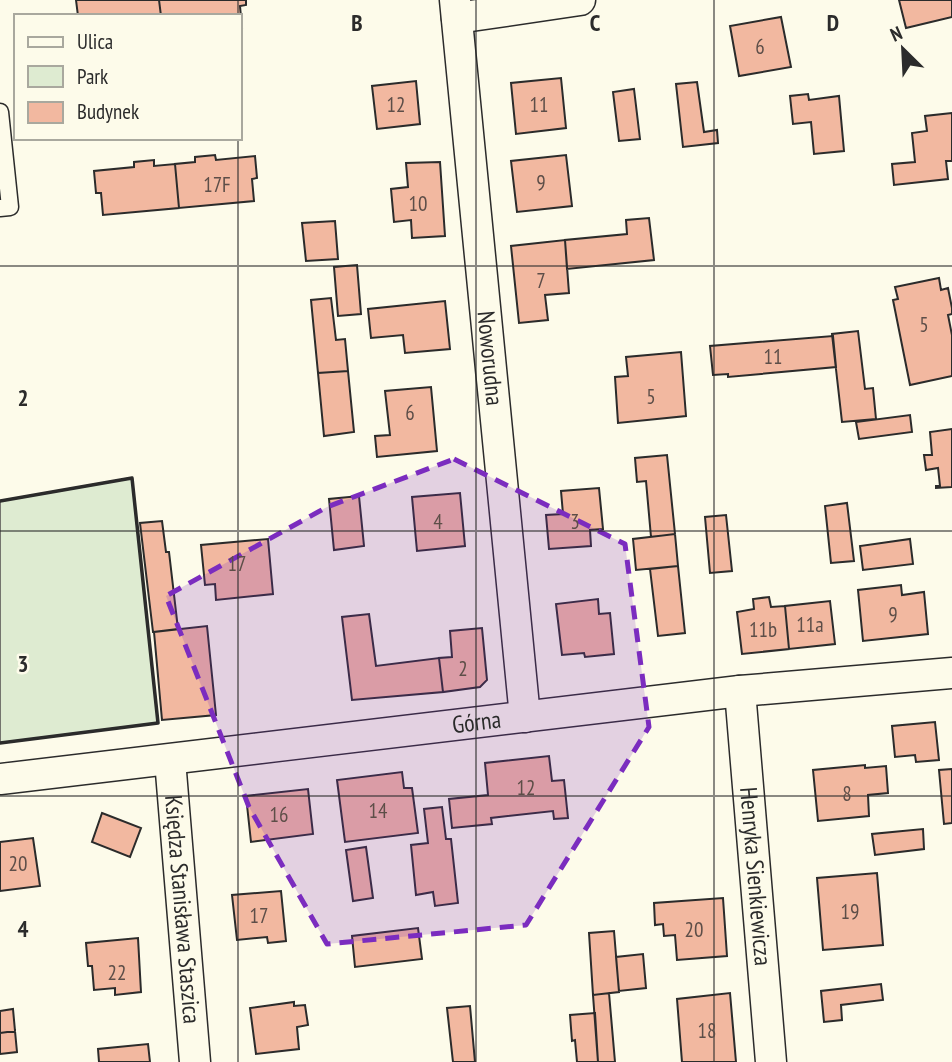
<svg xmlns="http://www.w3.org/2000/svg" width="952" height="1062" font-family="'PT Sans Narrow',sans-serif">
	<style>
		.green { fill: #deebd1; stroke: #74746e; stroke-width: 2 }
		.building { fill: #f2b8a0; stroke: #2b2b2b; stroke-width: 2 }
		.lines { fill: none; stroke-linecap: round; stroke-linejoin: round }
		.lane-casing { stroke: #2b2b2b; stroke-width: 19 }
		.street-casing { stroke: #2b2b2b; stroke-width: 33 }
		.lane { stroke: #fdfbea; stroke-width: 16 }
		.street { stroke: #fdfbea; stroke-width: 30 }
		.wall { stroke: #2b2b2b; stroke-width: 3.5 }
		.marked { fill: #7b2cbf; fill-opacity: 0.2; stroke: #7b2cbf; stroke-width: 5; stroke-dasharray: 14 9; stroke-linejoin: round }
		.grid { fill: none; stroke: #2b2b2b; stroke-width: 2; stroke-opacity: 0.55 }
		.labels { text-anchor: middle; stroke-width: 5; stroke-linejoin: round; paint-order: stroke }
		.number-label { font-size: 21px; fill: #5d4e48 }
		.street-label { font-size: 24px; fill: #2b2b2b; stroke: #fdfbea }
		.grid-label { font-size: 23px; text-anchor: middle; font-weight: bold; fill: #2b2b2b; stroke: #fdfbea; stroke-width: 5; stroke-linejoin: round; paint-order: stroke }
	</style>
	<rect width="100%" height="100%" fill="#fdfbea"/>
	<!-- green -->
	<path class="green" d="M132 478 158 723 0 743V501Z"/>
	<!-- building -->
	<path class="building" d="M76 0H159L161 16H78Z
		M159 0H246V5L240 6 242 28H240V16H161Z
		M899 0H952V17L906 28Z
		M781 17 791 67 739 76 730 26Z
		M561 78 566 128 516 134 511 83Z
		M416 81 420 124 377 129 372 86Z
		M697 82 704 132 717 130 718 143 683 147 676 84Z
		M634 89 640 139 619 141 613 92Z
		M808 94 809 100 839 96 844 151 814 154 811 122 793 124 790 96Z
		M952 113V161H946L948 179 894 185 892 164 915 162 912 133 927 131 925 116Z
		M215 155 216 160 255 156 257 178 252 179 254 201 179 208 175 164 195 162V157Z
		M566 155 572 206 517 212 511 161Z
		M154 160V166L175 164 179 208 103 215 101 193H96L94 171 134 167V162Z
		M440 162 445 236 412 238 411 220 394 222 391 189 408 187 406 163Z
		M649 218 654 260 567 269 565 240 627 234 626 220Z
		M335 221 338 259 306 261 302 223Z
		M565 240 569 293 545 295 548 320 519 323 511 246Z
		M357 265 361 314 338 316 334 267Z
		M939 278 941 290 948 288 952 308V314L948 315 952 335V376L910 385 893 300 898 299 895 287Z
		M331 298 336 340 345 339 348 371 318 373 311 300Z
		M445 301 450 349 405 353 403 335 371 338 368 309Z
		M858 331 865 389 873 388 876 419 842 422 832 334Z
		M833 336 836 367 728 377V374L713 375 710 346Z
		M681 352 686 416 618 423 615 377 628 376 626 357Z
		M348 371 354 432 324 436 318 373Z
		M431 387 437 451 377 457 375 436 390 435 385 391Z
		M910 415 912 432 859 439 856 422Z
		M952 429V487L936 488V486H940L938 468 926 470 924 455H932L930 432Z
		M667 455 675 534 651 537 646 481 637 482 635 458Z
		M599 488 603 529 590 530 591 546 549 549 546 515 563 514 561 491Z
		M460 493 465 546 417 551 412 497Z
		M359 496 364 546 334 550 329 499Z
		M847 503 854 561 831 563 825 506Z
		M726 515 732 571 710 573 705 517Z
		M162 521 166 552H169L178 629 153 632 140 523Z
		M675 534 678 566 636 570 633 539Z
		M268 539 273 594 216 600 215 584 205 585 201 545Z
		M910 539 913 564 863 570 860 546Z
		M678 566 685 633 658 636 650 569Z
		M901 585 902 595 924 592 928 634 863 641 858 590Z
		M769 597 771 607 785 606 789 649 742 654 737 612 754 609 753 599Z
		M598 599 599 614 610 613 614 654 585 657 584 653 562 655 556 604Z
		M830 601 835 644 789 649 785 606Z
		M369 614 376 666 439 658 443 692 352 700 342 617Z
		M207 626 216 715 162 720 154 632Z
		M482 628 487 680 480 687 443 692 439 658 452 657 450 631Z
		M935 722 939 760 916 762 915 755 895 757 892 726Z
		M549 756 552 781 564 780 568 818 554 819 553 811 491 818 492 824 452 828 449 799 488 795 485 763Z
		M865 765V768L886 766 888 793 868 795 869 816 818 821 813 770Z
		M952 769V823L944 824 939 770Z
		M402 772 404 788H412L418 833 345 842 337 780Z
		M308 789 313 834 251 842 246 796Z
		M442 807 446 839H451L458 903 435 906 433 892 416 895 411 845 428 843 424 809Z
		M102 813 141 828 130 857 92 842Z
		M923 829 924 849 875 855 872 834Z
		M33 838 40 886 0 891V842Z
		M366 847 373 898 353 901 346 850Z
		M877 873 883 945 823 950 817 878Z
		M281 891 286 941 268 943 267 937 237 940 232 895Z
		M723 898 727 956 677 960 675 935 664 936 663 924 655 925 654 903Z
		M418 928 422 959 355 967 352 936Z
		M614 931 619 992 593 995 589 933Z
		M138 938 141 992 115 995V988L94 990 92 966H88L86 943Z
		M643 954 646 988 619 991 616 957Z
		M881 984 883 1000 841 1005 842 1020 824 1022 821 991Z
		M609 993 615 1062H598L593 995Z
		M730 993 736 1062H682L677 999Z
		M294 1002V1006L305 1005 308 1025 297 1027 299 1049 256 1054 250 1008Z
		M470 1006 475 1062H453L447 1008Z
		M13 1009 15 1031 0 1033V1011Z
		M595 1013 598 1062H577L575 1040 572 1041 570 1015Z
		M15 1031 17 1052 0 1054V1033Z
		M148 1044 150 1062H99L98 1049Z"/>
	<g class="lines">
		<defs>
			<path id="lane" d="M0 112 10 207 0 208"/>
			<g id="street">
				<path id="s1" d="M455 0 525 717"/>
				<path d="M457 18 580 0"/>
				<path id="s2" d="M740 691 771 1062"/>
				<path id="s3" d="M170 760 195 1062"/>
				<path id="s4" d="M0 779 740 691 952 673"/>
			</g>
		</defs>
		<!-- lane casing -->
		<use href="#lane" class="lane-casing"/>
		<!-- street casing -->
		<use href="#street" class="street-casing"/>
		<!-- lane -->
		<use href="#lane" class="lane"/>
		<!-- street -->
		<use href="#street" class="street"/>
		<!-- wall -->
		<path class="wall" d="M0 501 132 478 158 723 0 743"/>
	</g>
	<!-- marked area -->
	<path class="marked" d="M454 459 625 544 649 727 526 925 327 944 249 807 166 596 327 507Z"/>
	<!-- grid -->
	<path class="grid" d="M238 0V16M476 0V1062M714 0V1062M238 138V1062M0 266H952M0 531H952M0 796H952"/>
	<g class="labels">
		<!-- number labels -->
		<g class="number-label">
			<text x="760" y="54">6</text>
			<text x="396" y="112">12</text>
			<text x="539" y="112">11</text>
			<text x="541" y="190">9</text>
			<text x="217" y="192">17F</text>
			<text x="418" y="211">10</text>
			<text x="541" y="288">7</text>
			<text x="924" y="332">5</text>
			<text x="773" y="364">11</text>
			<text x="651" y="404">5</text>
			<text x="410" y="420">6</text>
			<text x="438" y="529">4</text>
			<text x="575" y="529">3</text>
			<text x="237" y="571">17</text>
			<text x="893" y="622">9</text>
			<text x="810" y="632">11a</text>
			<text x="763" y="637">11b</text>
			<text x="463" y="676">2</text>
			<text x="526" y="795">12</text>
			<text x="847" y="801">8</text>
			<text x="378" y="818">14</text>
			<text x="279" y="822">16</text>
			<text x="18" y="871">20</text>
			<text x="850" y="919">19</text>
			<text x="259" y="923">17</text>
			<text x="694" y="937">20</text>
			<text x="117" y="980">22</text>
			<text x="707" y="1038">18</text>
		</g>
		<!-- street labels -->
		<g class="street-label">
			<text dy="8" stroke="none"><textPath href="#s1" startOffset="360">Noworudna</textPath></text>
			<text dy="8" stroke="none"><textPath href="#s4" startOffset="480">Górna</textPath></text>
			<text dy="8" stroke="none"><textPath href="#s2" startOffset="186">Henryka Sienkiewicza</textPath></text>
			<text dy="8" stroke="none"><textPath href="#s3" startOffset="150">Księdza Stanisława Staszica</textPath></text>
		</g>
	</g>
	<g class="grid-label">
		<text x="357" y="31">B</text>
		<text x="595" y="31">C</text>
		<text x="833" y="31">D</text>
		<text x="23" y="406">2</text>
		<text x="23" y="672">3</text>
		<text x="23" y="937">4</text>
	</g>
	<!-- legend -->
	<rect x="14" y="14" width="228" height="126" fill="#fdfbea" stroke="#a9a89e" stroke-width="2"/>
	<rect x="28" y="37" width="35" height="10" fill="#fdfbea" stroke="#a9a89e" stroke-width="2"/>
	<text x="77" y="49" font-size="21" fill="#2b2b2b">Ulica</text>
	<rect x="28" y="66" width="35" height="21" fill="#deebd1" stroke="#a9a89e" stroke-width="2"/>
	<text x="77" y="84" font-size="21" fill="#2b2b2b">Park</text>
	<rect x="28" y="102" width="35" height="21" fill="#f2b8a0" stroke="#a9a89e" stroke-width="2"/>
	<text x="77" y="119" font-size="21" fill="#2b2b2b">Budynek</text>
	<!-- north arrow -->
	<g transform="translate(903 49) rotate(336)" stroke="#fdfbea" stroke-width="5" paint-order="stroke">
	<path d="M0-5L12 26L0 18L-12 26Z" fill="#2b2b2b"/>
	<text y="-10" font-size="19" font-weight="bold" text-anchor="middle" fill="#2b2b2b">N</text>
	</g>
</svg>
